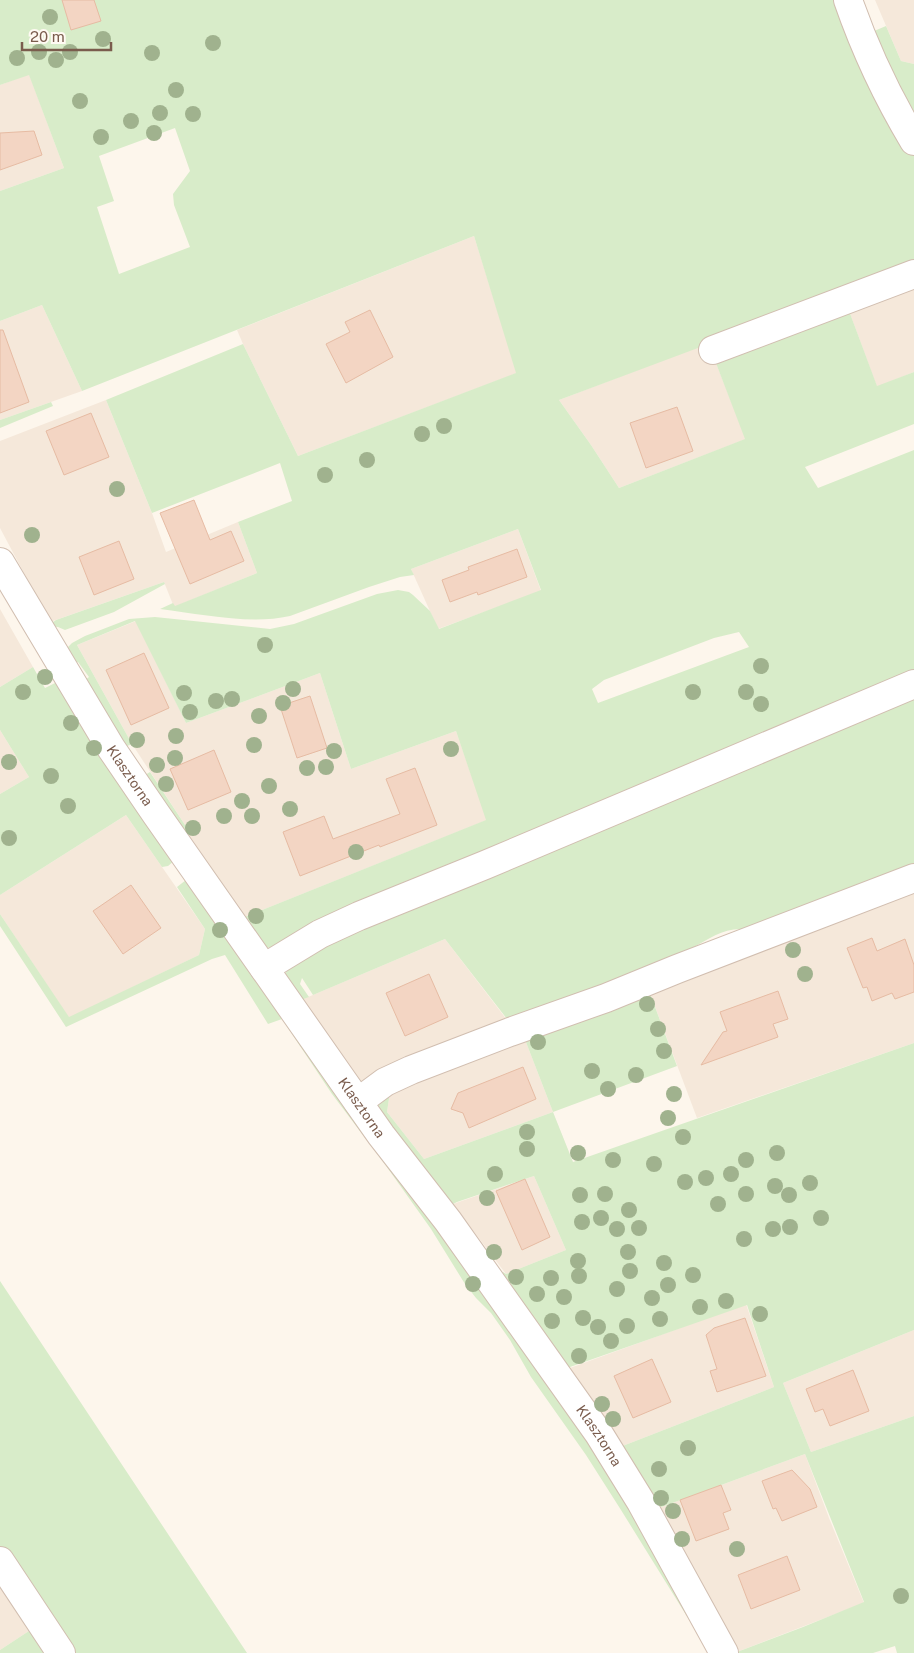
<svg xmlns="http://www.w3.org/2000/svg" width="914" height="1653" font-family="'Public Sans',sans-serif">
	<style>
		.residential { fill: #f5e8da }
		.green { fill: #d8ecc9; fill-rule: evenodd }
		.building { fill: #f3d5c3; stroke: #e6bba3 }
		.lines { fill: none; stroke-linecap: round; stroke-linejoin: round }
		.minor-casing { stroke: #d1beb0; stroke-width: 30 }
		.minor { stroke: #fff; stroke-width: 28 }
		.tree { fill: #a0b28e }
		.labels { text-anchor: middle; stroke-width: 4; stroke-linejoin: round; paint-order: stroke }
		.street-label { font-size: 14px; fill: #7a5c4d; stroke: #fffaf3 }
	</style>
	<rect width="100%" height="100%" fill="#fdf6ec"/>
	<!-- residential -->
	<path class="residential" d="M875 0H914V64L901 61Z
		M29 74 64 168 0 191V85Z
		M474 236 517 373 298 456 243 344 237 330Z
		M914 283V372L877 387 848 308Z
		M42 305 82 391 0 420V321Z
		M708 343 746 439 619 488 591 445 559 400Z
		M106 400 152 513 166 552 238 522 257 573 174 607 164 582 50 622 0 528V441Z
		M518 529 541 591 438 629 411 569Z
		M0 609 33 667 0 687Z
		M136 621 186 723 320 673 351 769 456 731 487 820 242 918 184 833 189 831 132 744 77 645Z
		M0 730 29 777 0 794Z
		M126 815 205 929 199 955 69 1018 0 914V895Z
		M914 888V1043L697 1118 648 988Z
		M445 939 507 1020 358 1084 301 1000Z
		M524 1037 553 1112 424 1159 387 1112 390 1092Z
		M534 1176 566 1250 506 1274 453 1204Z
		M746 1304 774 1387 620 1447 570 1368Z
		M914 1330V1416L811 1452 783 1383Z
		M805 1454 829 1518 864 1603 737 1652 656 1509Z
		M0 1580 32 1629 0 1650Z"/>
	<!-- green -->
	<path class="green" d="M0 0H840L914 153V267L559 400 591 445 619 488 745 439 714 358 848 308 877 386 914 372V424L805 467 818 488 914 450V678L271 948 263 947 242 918 486 820 456 731 351 769 320 673 186 723 135 621 77 645 132 744 127 746H119L81 683 89 677 78 662 74 664 66 649 72 643 85 636 129 619 155 617 270 629 294 624 377 594 398 590 409 592 413 595 430 611 439 629 541 590 518 529 411 569 414 575 400 577 369 587 290 616C250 625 201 614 160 609L173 603 175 606 257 573 238 522 292 501 280 463 152 513 106 400 243 344 298 456 516 373 474 236 82 391 42 305 0 321V191L64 168 29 75 0 85ZM175 128 190 171 173 194 174 205 190 247 119 274 97 207 114 201 99 156ZM739 632 749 647 598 703 592 689 604 680 714 638Z
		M886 26 901 61 914 64V129L867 34Z
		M51 402 53 406 0 428V420Z
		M164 582 165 584 114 612 65 630 58 627 47 626 56 620Z
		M33 667 45 688 59 681 174 861 168 866 162 867 126 815 0 895V794L29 777 0 730V687Z
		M914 691V874L743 929C723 928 709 939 692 948 685 952 677 954 669 957L671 965 507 1019 445 939 313 995 302 978 300 984 309 997 301 1000 284 976 289 967 302 954Z
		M150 772 189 831 178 834 140 778Z
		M186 880 598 1449 701 1639 621 1510 586 1455 531 1377 510 1340 491 1313 476 1298 465 1284 431 1229 384 1163 332 1094 282 1019 268 1024 225 955 212 959 66 1027 0 926V914L69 1017 199 955 205 929 177 887Z
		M648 988 677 1066 553 1112 573 1162 914 1043V1330L783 1383 811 1452 914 1416V1653H897L895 1646 873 1653H738L737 1652 803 1627 864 1602 805 1454 656 1509 620 1447 774 1387 747 1305 570 1367 571 1370 562 1369 498 1278 503 1272 506 1274 566 1250 534 1176 457 1202 447 1207 379 1121 378 1100 390 1092 387 1112 424 1159 553 1112 524 1037Z
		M0 1281 247 1653H67L0 1553Z
		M32 1629 54 1653H0V1650Z"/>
	<!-- building -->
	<path class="building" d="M62 0H94L101 21 71 30Z
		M34 131 42 155 0 170V133Z
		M370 310 393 357 346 383 326 344 350 332 345 322Z
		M0 330H3L29 402 0 413Z
		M677 407 693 451 646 468 630 423Z
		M91 413 109 457 64 475 46 431Z
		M194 500 210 540 231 531 244 561 190 584 160 513Z
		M119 541 134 579 94 595 79 557Z
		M517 549 527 577 478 595 477 592 450 602 442 580 469 570 468 567Z
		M144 653 169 708 131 725 106 670Z
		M310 696 327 748 297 758 280 706Z
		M214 750 231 792 188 810 170 769Z
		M415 768 437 825 380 847 379 845 300 876 283 832 324 816 333 839 400 814 386 779Z
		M131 885 161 928 123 954 93 911Z
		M872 938 877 951 905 939 914 965V992L895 999 892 993 872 1001 867 987 863 988 847 948Z
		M429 974 448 1017 405 1036 386 993Z
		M778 991 788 1019 773 1024 778 1037 701 1065 723 1032 727 1031 720 1012Z
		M523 1067 536 1099 469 1128 463 1113 451 1109 458 1093Z
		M525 1179 550 1237 522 1250 496 1191Z
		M745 1318 766 1376 717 1392 710 1371 717 1369 706 1335 714 1328Z
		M652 1359 671 1402 633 1418 614 1376Z
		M853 1370 869 1411 830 1426 823 1409 815 1412 806 1389Z
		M792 1470 810 1489 817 1507 782 1521 776 1508 773 1509 762 1481Z
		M721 1485 731 1510 723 1513 729 1529 696 1541 680 1500Z
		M787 1556 800 1590 751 1609 738 1575Z"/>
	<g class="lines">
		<defs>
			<g id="minor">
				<path d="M848 0C865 49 887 96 914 141"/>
				<path d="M713 350 914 274"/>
				<path id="s1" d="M0 562 111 748 156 814 343 1081 381 1135 448 1221 599 1434 641 1502 724 1653"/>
				<path d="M264 968 320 934 359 916 485 865 914 684"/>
				<path d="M358 1102 385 1082 411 1070 510 1032 606 998 677 969 914 878"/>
				<path d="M0 1561 61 1653"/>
			</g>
		</defs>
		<!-- minor casing -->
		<use href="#minor" class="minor-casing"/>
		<!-- minor -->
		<use href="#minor" class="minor"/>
	</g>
	<!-- trees -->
	<g class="tree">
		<circle cx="50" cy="17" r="8"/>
		<circle cx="103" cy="39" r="8"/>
		<circle cx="213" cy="43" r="8"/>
		<circle cx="39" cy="52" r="8"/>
		<circle cx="70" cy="52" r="8"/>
		<circle cx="152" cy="53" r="8"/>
		<circle cx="17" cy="58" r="8"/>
		<circle cx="56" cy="60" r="8"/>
		<circle cx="176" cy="90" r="8"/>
		<circle cx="80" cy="101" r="8"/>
		<circle cx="160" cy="113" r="8"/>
		<circle cx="193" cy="114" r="8"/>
		<circle cx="131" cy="121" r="8"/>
		<circle cx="154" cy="133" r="8"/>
		<circle cx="101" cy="137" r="8"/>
		<circle cx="444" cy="426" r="8"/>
		<circle cx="422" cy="434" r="8"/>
		<circle cx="367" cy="460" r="8"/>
		<circle cx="325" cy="475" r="8"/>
		<circle cx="117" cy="489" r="8"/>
		<circle cx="32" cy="535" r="8"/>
		<circle cx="265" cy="645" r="8"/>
		<circle cx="761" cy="666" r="8"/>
		<circle cx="45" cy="677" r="8"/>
		<circle cx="293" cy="689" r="8"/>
		<circle cx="23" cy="692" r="8"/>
		<circle cx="693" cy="692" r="8"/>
		<circle cx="746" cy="692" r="8"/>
		<circle cx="184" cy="693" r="8"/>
		<circle cx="232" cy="699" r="8"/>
		<circle cx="216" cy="701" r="8"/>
		<circle cx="283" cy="703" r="8"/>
		<circle cx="761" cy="704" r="8"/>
		<circle cx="190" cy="712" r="8"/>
		<circle cx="259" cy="716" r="8"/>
		<circle cx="71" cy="723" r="8"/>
		<circle cx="176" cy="736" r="8"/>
		<circle cx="137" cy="740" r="8"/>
		<circle cx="254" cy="745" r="8"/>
		<circle cx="94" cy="748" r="8"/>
		<circle cx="451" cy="749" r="8"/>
		<circle cx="334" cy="751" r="8"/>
		<circle cx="175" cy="758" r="8"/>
		<circle cx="9" cy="762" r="8"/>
		<circle cx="157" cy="765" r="8"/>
		<circle cx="326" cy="767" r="8"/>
		<circle cx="307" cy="768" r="8"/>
		<circle cx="51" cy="776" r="8"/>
		<circle cx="166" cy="784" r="8"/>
		<circle cx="269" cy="786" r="8"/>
		<circle cx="242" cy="801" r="8"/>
		<circle cx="68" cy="806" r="8"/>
		<circle cx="290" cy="809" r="8"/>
		<circle cx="224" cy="816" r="8"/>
		<circle cx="252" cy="816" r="8"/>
		<circle cx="193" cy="828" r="8"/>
		<circle cx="9" cy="838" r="8"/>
		<circle cx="356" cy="852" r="8"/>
		<circle cx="256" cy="916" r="8"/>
		<circle cx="220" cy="930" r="8"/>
		<circle cx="793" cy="950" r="8"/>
		<circle cx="805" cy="974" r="8"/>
		<circle cx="647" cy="1004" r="8"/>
		<circle cx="658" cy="1029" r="8"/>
		<circle cx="538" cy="1042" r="8"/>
		<circle cx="664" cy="1051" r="8"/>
		<circle cx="592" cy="1071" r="8"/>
		<circle cx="636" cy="1075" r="8"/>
		<circle cx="608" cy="1089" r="8"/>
		<circle cx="674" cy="1094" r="8"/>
		<circle cx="668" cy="1118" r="8"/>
		<circle cx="527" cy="1132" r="8"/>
		<circle cx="683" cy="1137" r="8"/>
		<circle cx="527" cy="1149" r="8"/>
		<circle cx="578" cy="1153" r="8"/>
		<circle cx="777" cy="1153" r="8"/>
		<circle cx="613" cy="1160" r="8"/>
		<circle cx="746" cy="1160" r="8"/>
		<circle cx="654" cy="1164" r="8"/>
		<circle cx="495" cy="1174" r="8"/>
		<circle cx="731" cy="1174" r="8"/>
		<circle cx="706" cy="1178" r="8"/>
		<circle cx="685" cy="1182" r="8"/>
		<circle cx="810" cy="1183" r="8"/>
		<circle cx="775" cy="1186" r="8"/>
		<circle cx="605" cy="1194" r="8"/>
		<circle cx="746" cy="1194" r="8"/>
		<circle cx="580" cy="1195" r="8"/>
		<circle cx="789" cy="1195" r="8"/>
		<circle cx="487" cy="1198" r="8"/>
		<circle cx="718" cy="1204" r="8"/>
		<circle cx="629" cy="1210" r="8"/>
		<circle cx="601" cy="1218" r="8"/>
		<circle cx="821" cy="1218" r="8"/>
		<circle cx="582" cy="1222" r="8"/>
		<circle cx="790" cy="1227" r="8"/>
		<circle cx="639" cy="1228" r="8"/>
		<circle cx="617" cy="1229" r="8"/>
		<circle cx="773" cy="1229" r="8"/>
		<circle cx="744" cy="1239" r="8"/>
		<circle cx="494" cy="1252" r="8"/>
		<circle cx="628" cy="1252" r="8"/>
		<circle cx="578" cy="1261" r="8"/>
		<circle cx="664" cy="1263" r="8"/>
		<circle cx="630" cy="1271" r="8"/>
		<circle cx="693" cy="1275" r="8"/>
		<circle cx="579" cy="1276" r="8"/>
		<circle cx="516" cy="1277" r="8"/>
		<circle cx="551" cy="1278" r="8"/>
		<circle cx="473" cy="1284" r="8"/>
		<circle cx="668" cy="1285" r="8"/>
		<circle cx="617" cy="1289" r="8"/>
		<circle cx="537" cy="1294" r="8"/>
		<circle cx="564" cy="1297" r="8"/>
		<circle cx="652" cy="1298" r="8"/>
		<circle cx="726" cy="1301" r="8"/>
		<circle cx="700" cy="1307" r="8"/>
		<circle cx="760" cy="1314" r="8"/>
		<circle cx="583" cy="1318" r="8"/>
		<circle cx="660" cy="1319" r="8"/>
		<circle cx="552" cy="1321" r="8"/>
		<circle cx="627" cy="1326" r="8"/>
		<circle cx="598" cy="1327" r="8"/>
		<circle cx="611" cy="1341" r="8"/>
		<circle cx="579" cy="1356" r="8"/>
		<circle cx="602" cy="1404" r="8"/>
		<circle cx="613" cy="1419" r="8"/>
		<circle cx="688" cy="1448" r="8"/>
		<circle cx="659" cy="1469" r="8"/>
		<circle cx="661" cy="1498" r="8"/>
		<circle cx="673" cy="1511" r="8"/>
		<circle cx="682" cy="1539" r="8"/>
		<circle cx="737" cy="1549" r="8"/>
		<circle cx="901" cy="1596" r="8"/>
	</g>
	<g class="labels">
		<!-- street labels -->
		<g class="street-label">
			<text dy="5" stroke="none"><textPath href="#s1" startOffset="250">Klasztorna</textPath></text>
			<text dy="5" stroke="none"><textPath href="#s1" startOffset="655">Klasztorna</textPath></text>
			<text dy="5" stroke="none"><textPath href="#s1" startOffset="1060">Klasztorna</textPath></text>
		</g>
	</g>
	<!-- scale -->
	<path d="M22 42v8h89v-8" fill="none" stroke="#7a5c4d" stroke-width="2.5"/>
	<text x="30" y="42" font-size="15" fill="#7a5c4d" stroke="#fffaf3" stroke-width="4" paint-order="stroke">20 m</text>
</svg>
